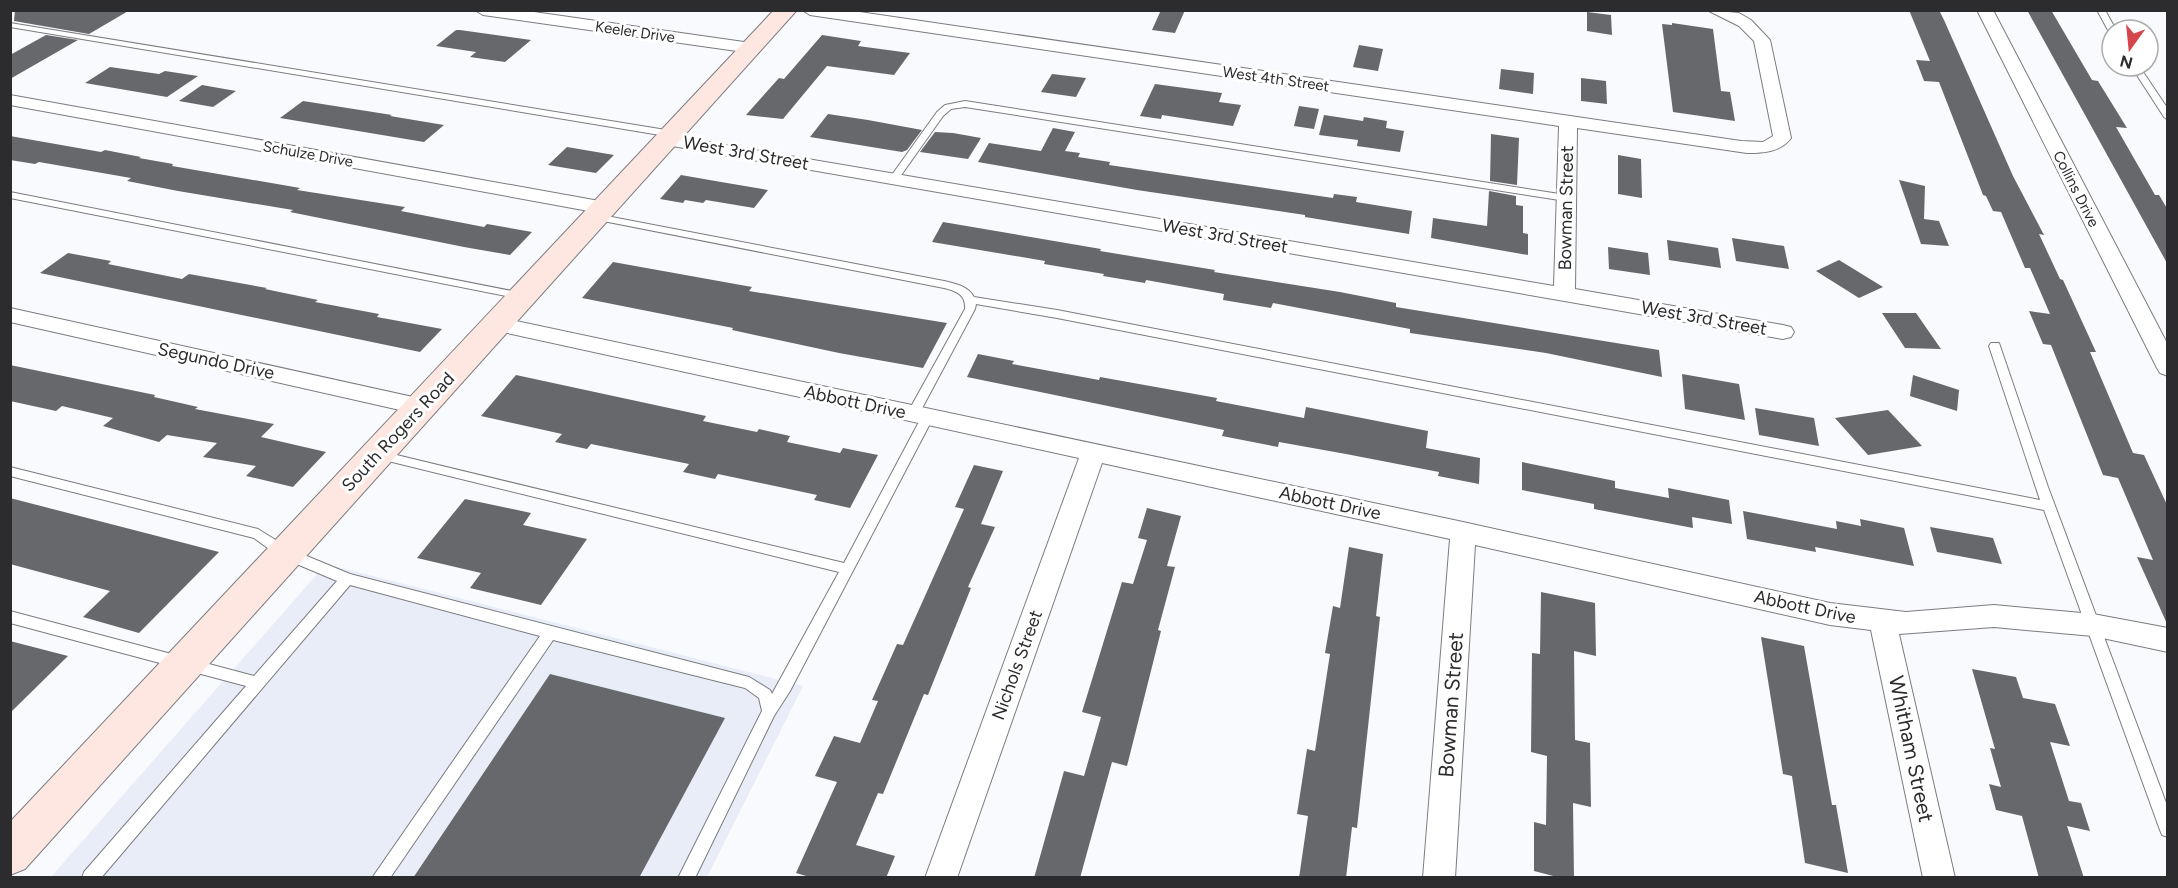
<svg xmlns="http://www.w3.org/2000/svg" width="2178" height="888" font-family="Figtree,sans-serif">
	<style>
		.built { fill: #e9edf8 }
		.building { fill: #67686b }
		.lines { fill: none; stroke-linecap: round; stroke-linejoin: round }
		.lane-casing { stroke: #7b7c80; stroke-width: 2 }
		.street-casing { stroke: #7b7c80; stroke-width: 2 }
		.secondary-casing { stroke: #7b7c80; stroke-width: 2 }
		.lane { fill: #fff; fill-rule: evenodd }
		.street { fill: #fff; fill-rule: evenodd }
		.secondary { fill: #fde7e0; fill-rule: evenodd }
		.labels { text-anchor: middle; stroke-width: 6; stroke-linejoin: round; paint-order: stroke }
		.far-street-label { font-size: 15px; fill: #2c2c2e; stroke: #fff }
		.street-label { font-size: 18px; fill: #2c2c2e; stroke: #fff }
		.near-street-label { font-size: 21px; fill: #2c2c2e; stroke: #fff }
	</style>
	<rect width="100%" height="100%" fill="#f9fafe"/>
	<!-- built -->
	<path class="built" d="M326 564 803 686 707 877 50 878Z"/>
	<!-- building -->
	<path class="building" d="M15 10H130L89 34 14 21Z
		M1161 10H1185L1175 33 1152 30Z
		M1909 10H1939L1944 20 2013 176 2044 235 2039 234 2060 279 2063 280 2096 352H2090L2133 453 2144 455 2168 507V626L2137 557 2153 560 2118 478 2103 475 2051 345 2043 344 2029 311 2050 314 2030 268H2025L2001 212 1993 211 1986 196 1983 195 1939 82 1924 81 1916 60 1930 61Z
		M2027 10H2051L2092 80 2098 81 2127 128 2116 127 2155 195H2159L2168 210V265Z
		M1587 12 1611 15 1612 35 1587 31Z
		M1672 23 1713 29 1721 91 1730 92 1735 121 1673 112 1662 24 1672 25Z
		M456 30H460L531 40 505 62 470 57 476 52 436 46Z
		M46 35 78 40 10 79V55Z
		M822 35 861 41 858 46 910 53 894 75 827 66 783 119 746 115 779 78 784 79Z
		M1359 45 1383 49 1378 71 1353 67Z
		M110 67 159 74 165 71 198 76 167 97 85 83Z
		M1501 69 1534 73 1533 94 1499 89Z
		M1052 74 1086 78 1076 97 1041 92Z
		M1581 78 1606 81 1607 104 1581 101Z
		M1155 84 1222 93 1219 102 1241 105 1233 126 1162 115 1161 119 1140 116Z
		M202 85 236 91 213 107 179 101Z
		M303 101 392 115 390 116 444 125 424 142 280 118Z
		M1299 106 1319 109 1314 129 1294 126Z
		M828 114 868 120 922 130 907 150 902 152 810 137Z
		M1324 115 1363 121 1364 117 1387 121 1386 128 1404 131 1400 152 1357 146 1358 140 1319 135Z
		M1053 128 1075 132 1065 151 1080 153 1078 157 1110 162 1109 165 1333 198 1334 194 1357 197 1356 202 1412 211 1409 234 1305 217V215L1137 190 978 162 989 143 1041 151Z
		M935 132 953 133 981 138 968 159 920 152Z
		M1491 134 1519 138 1517 185 1490 181Z
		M10 136 101 152 105 150 141 157 139 158 173 164 172 166 300 188 297 190 405 207 401 211 484 227 487 224 532 232 510 255 464 247 290 212 293 210 178 191 127 181 131 178 39 162 35 164 10 160Z
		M567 147 614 155 596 173 548 165Z
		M1618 155 1641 159 1642 198 1618 194Z
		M681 175 721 182 768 190 754 208 706 200 703 203 685 200 683 203 660 199Z
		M1899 180 1925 186 1924 219 1939 221 1949 246 1921 244Z
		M1489 191 1516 196V205L1523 206V233L1528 234V255L1431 238 1433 218 1487 226Z
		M943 222 1101 249 1100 251 1215 270 1214 272 1340 292 1396 303V307L1659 350 1662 377 1546 353 1410 333V329L1273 303 1271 308 1223 300 1224 294 1146 280 1145 283 1103 276 1104 274 1044 264 1045 261 932 242Z
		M1732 238 1784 246 1789 269 1736 261Z
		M1667 240 1718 248 1721 268 1669 260Z
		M1608 247 1648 253 1650 275 1609 269Z
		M68 253 111 261 108 264 182 279 189 274 267 288 265 289 318 300 315 302 379 314 377 317 442 329 420 352 40 273Z
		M1839 260 1883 287 1859 298 1816 271Z
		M613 262 752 287 749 291 947 323 923 368 839 353 732 330 733 328 582 298Z
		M1882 313H1916L1941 349 1905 348Z
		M978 354 1014 361 1012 364 1099 380 1100 377 1217 398 1216 401 1304 418 1306 407 1428 431 1426 448 1480 458 1479 484 1438 476 1439 472 1346 454 1279 442 1278 447 1222 436 1224 430 967 377Z
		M10 365 155 395 154 397 198 407 195 409 274 424 261 437 326 452 293 487 246 476 256 466 203 457 217 443 167 435 159 442 103 426 113 418 62 406 56 411 10 401Z
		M1682 374 1739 384 1745 420 1685 409Z
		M516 375 706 416 703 421 757 432 759 429 790 436 787 442 840 453 843 448 878 455 850 508 814 500 817 495 718 474 715 479 683 472 689 464 591 444 587 449 555 442 562 434 481 416Z
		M1913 375 1959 390 1957 411 1910 396Z
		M1755 408 1814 418 1819 446 1759 435Z
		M1888 410 1922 446 1868 455 1835 418Z
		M1522 462 1615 481V488L1669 498 1668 488 1729 500 1732 524 1692 517 1693 528 1594 509V504L1522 490Z
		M974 465 1003 471 981 524 995 527 968 587 971 588 928 695 924 694 883 794 878 793 856 845 895 856 886 878H813L796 873 837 782 815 776 834 736 860 743 878 701 872 700 897 644 903 645 964 509 955 507Z
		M10 498 219 552 139 633 83 617 110 591 10 564Z
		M465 499 531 513 523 525 587 539 541 605 470 588 481 573 417 558Z
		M1147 508 1181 516 1167 566 1175 567 1158 630 1161 631 1127 766 1112 762 1080 878H1034L1064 771 1084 776 1101 717 1082 712 1122 582 1133 584 1147 540 1138 538Z
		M1743 511 1837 529 1836 521 1861 526 1860 519 1904 528 1914 566 1815 547 1816 552 1747 539Z
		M1930 527 1993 538 2002 564 1937 552Z
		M1349 547 1383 554 1376 616 1380 617 1357 828 1352 827 1346 878H1299L1308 816 1297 814 1307 749 1315 751 1330 654 1325 653 1333 606 1340 608Z
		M1541 592 1595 603 1596 656 1574 651 1575 740 1590 743 1591 807 1573 803 1574 878H1561L1534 871V822L1546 825 1547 756 1531 752 1532 653 1540 654Z
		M1761 637 1804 646 1832 805H1836L1848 873 1805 863 1792 776 1783 774Z
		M10 641 68 656 10 713Z
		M1972 669 2016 677 2023 698 2055 704 2070 746 2050 742 2069 801 2081 803 2090 831 2067 826 2084 878H2039L2022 816 1996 810 1989 784 2001 787 1990 748 1995 749Z
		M550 674 725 718 639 878H413Z"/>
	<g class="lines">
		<defs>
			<path id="lane" d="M2097 10H2105L2116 30 2109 32Z
				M10 23 672 131 677 134 672 137 10 27Z
				M2131 66H2139L2168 109V120L2164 117Z
				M965 101 1566 195 1571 198 1566 201 965 107 951 109 943 116 897 181H891L889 179 937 112 945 105Z
				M10 192 522 293 527 296 522 299 10 198Z
				M596 214 944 281C956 284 968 286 974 297L1057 310 2040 500 1989 346 1991 343H1999L2048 487 2168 808V837L2162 835 2160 830 2044 510 1057 318 976 304 975 309 919 414 913 418 907 414 965 309C966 295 957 291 944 288L593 219V215Z
				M927 414 933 418 790 691 774 716 695 878H678L762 711 759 698 745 688 553 640 390 878H372L540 636 350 585 101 878H82L84 872 246 686 10 623V611L254 676 337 581 280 557 254 538 10 476V467L258 529 290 549 350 574 749 677 770 690 772 694 839 572 380 459 374 455 380 451 844 563 921 418Z"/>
			<path id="street" d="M475 10H520L751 43 759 48 751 53 483 15Z
				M802 10H846L1741 141 1763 142 1773 136 1754 41 1739 26 1707 10 1739 13 1751 20 1770 40 1791 138C1781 152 1763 153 1747 153L1577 128 1575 289 1783 325 1791 327 1794 332 1791 337 1783 339 661 144 658 140 661 136 667 135 1554 286 1559 126 810 15Z
				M1977 10H1993L2168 345V376L2160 373 2157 368Z
				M10 95 605 202 612 204 615 208 612 212 605 214 10 105Z
				M10 308 422 399 430 401 434 407 430 413 422 415 10 322Z
				M497 317 1463 522 1830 603 1906 612 1994 605 2093 614 2168 628V652L2093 636 1994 627 1899 634 1955 878H1923L1871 630 1830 625 1475 545 1455 878H1423L1450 539 1102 463 957 878H925L1079 458 489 329 486 324 489 319Z"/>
			<path id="secondary" d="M774 10H797L25 869 10 875V822Z"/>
		</defs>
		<!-- lane casing -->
		<use href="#lane" class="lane-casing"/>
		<!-- street casing -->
		<use href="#street" class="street-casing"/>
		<!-- secondary casing -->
		<use href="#secondary" class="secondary-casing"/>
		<!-- lane -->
		<use href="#lane" class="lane"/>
		<!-- street -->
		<use href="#street" class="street"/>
		<!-- secondary -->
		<use href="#secondary" class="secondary"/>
	</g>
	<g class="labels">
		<!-- far-street labels -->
		<g class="far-street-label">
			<text transform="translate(635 32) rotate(8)" y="5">Keeler Drive</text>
			<text transform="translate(1276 79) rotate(8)" y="5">West 4th Street</text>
			<text transform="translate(308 154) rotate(10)" y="5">Schulze Drive</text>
			<text transform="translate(2076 189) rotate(63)" y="5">Collins Drive</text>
		</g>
		<!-- street labels -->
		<g class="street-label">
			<text transform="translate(746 153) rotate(10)" y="6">West 3rd Street</text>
			<text transform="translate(1566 208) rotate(-89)" y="6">Bowman Street</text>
			<text transform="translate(1225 236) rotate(10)" y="6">West 3rd Street</text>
			<text transform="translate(1704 318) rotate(10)" y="6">West 3rd Street</text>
			<text transform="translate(216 361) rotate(12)" y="6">Segundo Drive</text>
			<text transform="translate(855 402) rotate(12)" y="6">Abbott Drive</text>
			<text transform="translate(398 432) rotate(-47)" y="6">South Rogers Road</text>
			<text transform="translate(1330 503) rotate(12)" y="6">Abbott Drive</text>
			<text transform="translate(1805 607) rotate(12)" y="6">Abbott Drive</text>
			<text transform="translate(1017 665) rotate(-70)" y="6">Nichols Street</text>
		</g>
		<!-- near-street labels -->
		<g class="near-street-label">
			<text transform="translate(1451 705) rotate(-86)" y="7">Bowman Street</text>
			<text transform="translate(1911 749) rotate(78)" y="7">Whitham Street</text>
		</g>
	</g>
	<!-- border -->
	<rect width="2178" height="888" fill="none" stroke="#2c2c2e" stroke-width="24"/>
	<!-- north arrow -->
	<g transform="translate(2130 48) rotate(195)"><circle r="28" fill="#ffffff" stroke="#ababab" stroke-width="1.5"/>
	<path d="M0-4.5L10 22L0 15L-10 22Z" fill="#d5454c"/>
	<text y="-9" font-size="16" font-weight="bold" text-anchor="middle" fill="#2c2c2e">N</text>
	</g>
</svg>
